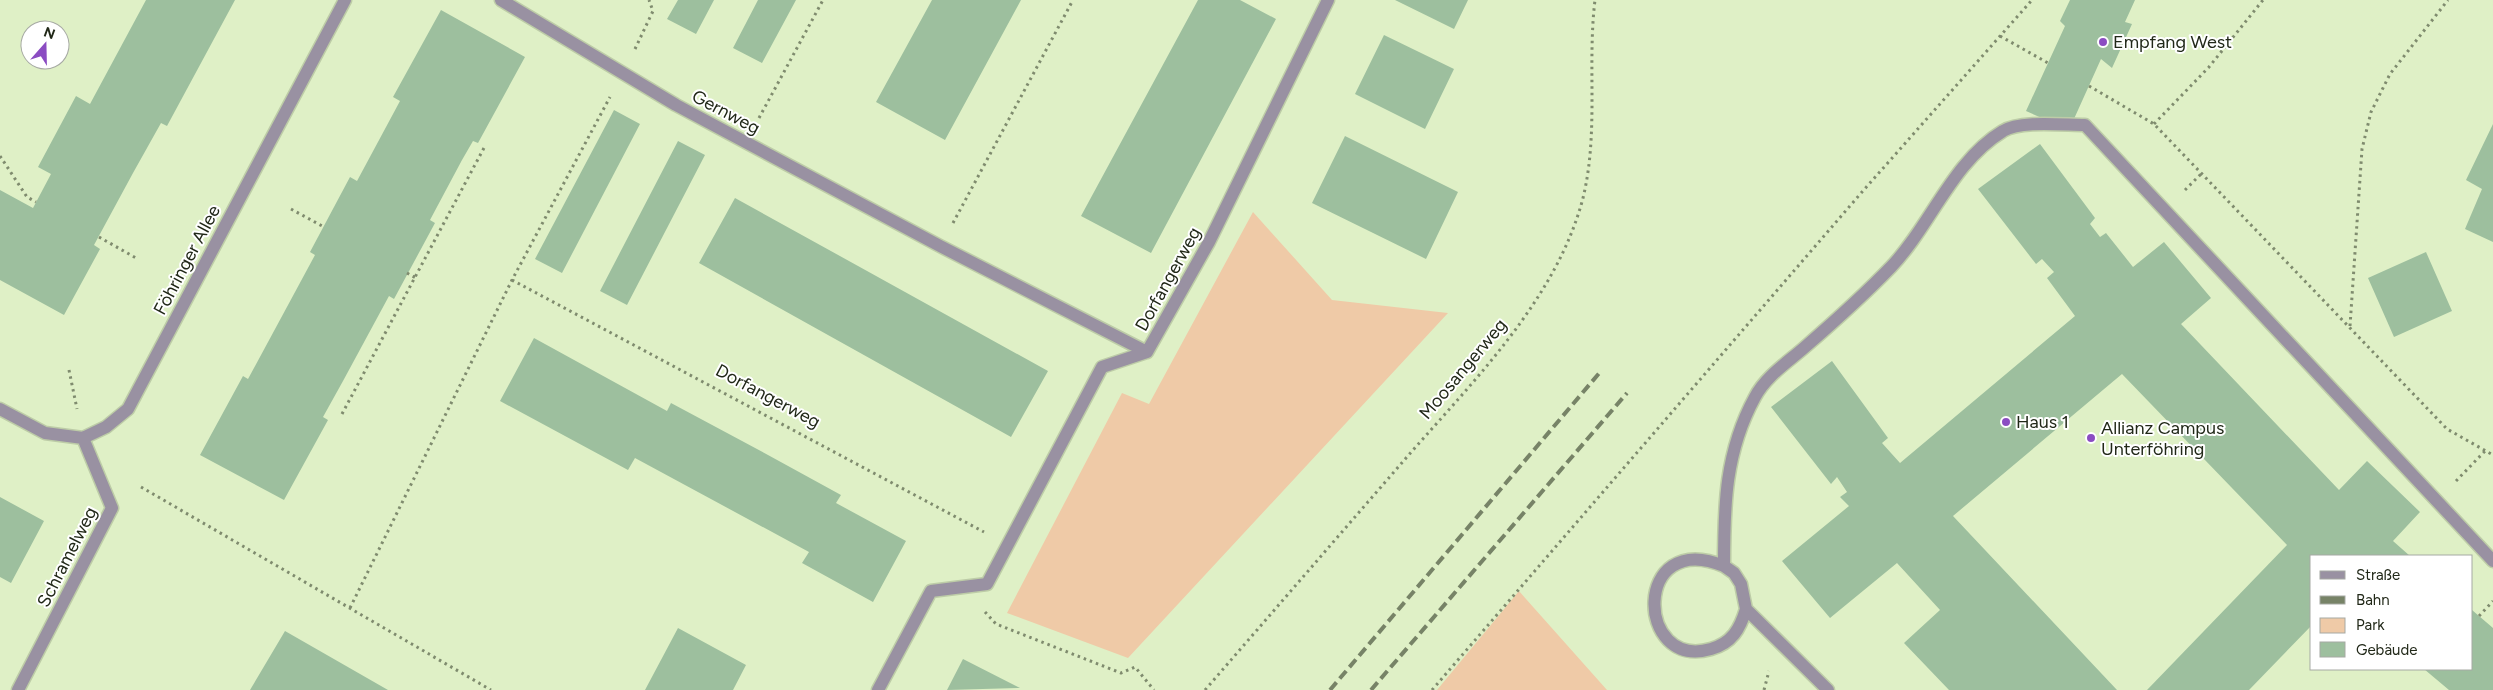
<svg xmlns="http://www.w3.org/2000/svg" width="2493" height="690" font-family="Figtree,sans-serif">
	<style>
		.green { fill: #efcaa7 }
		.building { fill: #9dbf9e }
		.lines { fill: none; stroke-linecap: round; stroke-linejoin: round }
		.service-casing { stroke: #bdcca7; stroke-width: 15 }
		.minor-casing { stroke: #bdcca7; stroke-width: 15 }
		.path { stroke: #7f8b6e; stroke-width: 3; stroke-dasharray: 2.5 4; stroke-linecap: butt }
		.service { stroke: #9991a2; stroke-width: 12 }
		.minor { stroke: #9991a2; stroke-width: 12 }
		.rail { stroke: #778367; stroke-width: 4; stroke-dasharray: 10 5; stroke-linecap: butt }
		.poi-dot { fill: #8b4cc2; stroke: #fff; stroke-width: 2 }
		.labels { text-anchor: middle; stroke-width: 4; stroke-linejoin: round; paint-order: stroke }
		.poi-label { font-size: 18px; fill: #212818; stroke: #fff; text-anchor: start }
		.street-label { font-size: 18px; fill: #212818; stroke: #fff }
	</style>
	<rect width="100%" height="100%" fill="#dff0c6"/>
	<!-- green -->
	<path class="green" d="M1253 212 1332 300 1448 313 1128 658 1007 613 1122 393 1149 404Z
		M1519 591 1607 690H1437Z"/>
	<!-- building -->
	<path class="building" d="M146 0H235L167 126 161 123 133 173 94 245 100 249 64 315 0 280V190L33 208 51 174 38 167 76 96 90 104Z
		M678 0H714L696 34 667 19Z
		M758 0H796L762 63 733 48Z
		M932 0H1021L945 140 876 102Z
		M1198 0H1240L1276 19 1151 253 1081 216Z
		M1395 0H1468L1454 29Z
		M2070 0H2135L2125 22 2132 24 2112 68 2101 59 2069 130 2026 111 2065 26 2060 21Z
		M441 10 525 57 478 143 473 141 462 160 430 220 435 223 394 299 389 296 343 381 323 417 328 420 284 500 200 455 243 376 248 379 315 255 310 252 350 177 357 181 400 101 393 97Z
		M1384 35 1454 69 1425 129 1355 94Z
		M614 110 640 124 562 273 535 259Z
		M2493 124V242L2465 229 2482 189 2466 180Z
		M1345 136 1458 192 1426 259 1312 203Z
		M678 141 705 155 627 305 600 291Z
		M2040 144 2095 218 2090 224 2100 237 2106 233 2133 267 2164 242 2211 298 2181 324 2339 490 2367 461 2420 512 2393 541 2410 556H2312V625L2249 690H2147L2287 545 2122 374 1953 516 2117 690H1949L1904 643 1940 610 1897 563 1830 618 1782 561 1849 506 1840 497 1847 492 1837 477 1831 484 1771 407 1832 361 1888 438 1882 443 1900 463 2075 316 2047 278 2054 272 2042 259 2036 264 1978 189Z
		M735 198 1048 371 1011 437 699 263Z
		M2426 252 2452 311 2394 337 2368 278Z
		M534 338 667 411 671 403 768 455 841 495 836 503 906 541 873 602 802 563 809 552 635 458 628 470 500 401Z
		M0 497 44 521 11 583 0 577Z
		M2472 610 2493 628V690H2449L2424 669H2472Z
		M678 628 746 665 733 690H645Z
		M285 631 388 690H250Z
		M963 659 1020 688 947 690Z"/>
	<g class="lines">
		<defs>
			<path id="service" d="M1724 566C1632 528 1635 671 1711 649 1732 643 1740 629 1746 609
				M1828 690 1746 609 1741 584 1734 573 1724 566C1724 505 1725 452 1755 397 1766 376 1788 362 1805 347 1835 321 1864 295 1891 267 1931 225 1952 162 2003 131 2020 120 2064 125 2085 125L2493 561"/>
			<path id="minor" d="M501 0 676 105 940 246 1147 352
				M0 409 45 433 83 438 106 427 128 409 345 0
				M18 690 112 508 83 438
				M878 690 931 591 987 584 1102 367 1147 352 1209 242 1328 0"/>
		</defs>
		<!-- service casing -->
		<use href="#service" class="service-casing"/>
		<!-- minor casing -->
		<use href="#minor" class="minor-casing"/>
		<!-- path -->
		<path class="path" d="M2000 36 2048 63
			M635 49 653 11 649 0
			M2089 86 2154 124 2447 429 2493 455
			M759 118 823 0
			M2154 124 2209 67 2263 0
			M0 156 27 197 36 202
			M2185 190 2202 173
			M291 209 324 227
			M953 223 1073 0
			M99 237 136 258
			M407 273 416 278
			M512 280 984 532
			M2350 326 2362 149 2371 112 2390 74 2448 0
			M69 370 77 409
			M342 414 485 146
			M2456 481 2486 450
			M141 487 491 690
			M350 608 512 280 610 97
			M985 612 996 624 1121 673 1135 667 1154 690
			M2479 616 2493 601
			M1205 690C1270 615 1335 540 1400 465 1468 386 1556 302 1583 198 1599 132 1587 66 1595 0
			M1432 690 1862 192 2032 0
			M1764 690 1769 671"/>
		<!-- service -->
		<use href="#service" class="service"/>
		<!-- minor -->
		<use href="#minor" class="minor"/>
		<!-- rail -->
		<path class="rail" d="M1330 690 1601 371
			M1371 690 1627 393"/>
	</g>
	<!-- markers -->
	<g class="poi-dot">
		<circle cx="2103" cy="42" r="5"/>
		<circle cx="2006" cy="422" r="5"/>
		<circle cx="2091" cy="438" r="5"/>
	</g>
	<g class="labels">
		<!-- poi labels -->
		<g class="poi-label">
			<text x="2113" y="48">Empfang West</text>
			<text x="2016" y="428">Haus 1</text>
			<text x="2101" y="434">Allianz Campus<tspan x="2101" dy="21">Unterföhring</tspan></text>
		</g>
		<!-- street labels -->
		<g class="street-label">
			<text transform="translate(726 112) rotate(28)" y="6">Gernweg</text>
			<text transform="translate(187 260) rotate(-62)" y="6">Föhringer Allee</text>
			<text transform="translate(1168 279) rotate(-61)" y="6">Dorfangerweg</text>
			<text transform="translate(1463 369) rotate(-50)" y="6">Moosangerweg</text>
			<text transform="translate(768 396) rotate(28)" y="6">Dorfangerweg</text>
			<text transform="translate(67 557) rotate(-63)" y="6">Schramelweg</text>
		</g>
	</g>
	<!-- legend -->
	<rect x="2310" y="555" width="162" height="115" fill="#ffffff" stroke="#a6a9a3"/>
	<rect x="2320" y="571" width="25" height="8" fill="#9991a2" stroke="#a6a9a3"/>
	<text x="2356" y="580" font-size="15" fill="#212818">Straße</text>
	<rect x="2320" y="596" width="25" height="8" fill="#778367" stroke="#a6a9a3"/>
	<text x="2356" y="605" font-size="15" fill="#212818">Bahn</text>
	<rect x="2320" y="618" width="25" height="15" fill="#efcaa7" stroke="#a6a9a3"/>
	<text x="2356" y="630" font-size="15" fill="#212818">Park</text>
	<rect x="2320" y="642" width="25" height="15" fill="#9dbf9e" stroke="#a6a9a3"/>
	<text x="2356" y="655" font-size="15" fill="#212818">Gebäude</text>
	<!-- north arrow -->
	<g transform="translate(45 45) rotate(20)"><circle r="24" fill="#ffffff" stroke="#a6a9a3"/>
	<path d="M0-4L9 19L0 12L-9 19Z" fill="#8b4cc2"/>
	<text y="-8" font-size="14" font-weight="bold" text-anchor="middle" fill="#212818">N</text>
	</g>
</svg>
